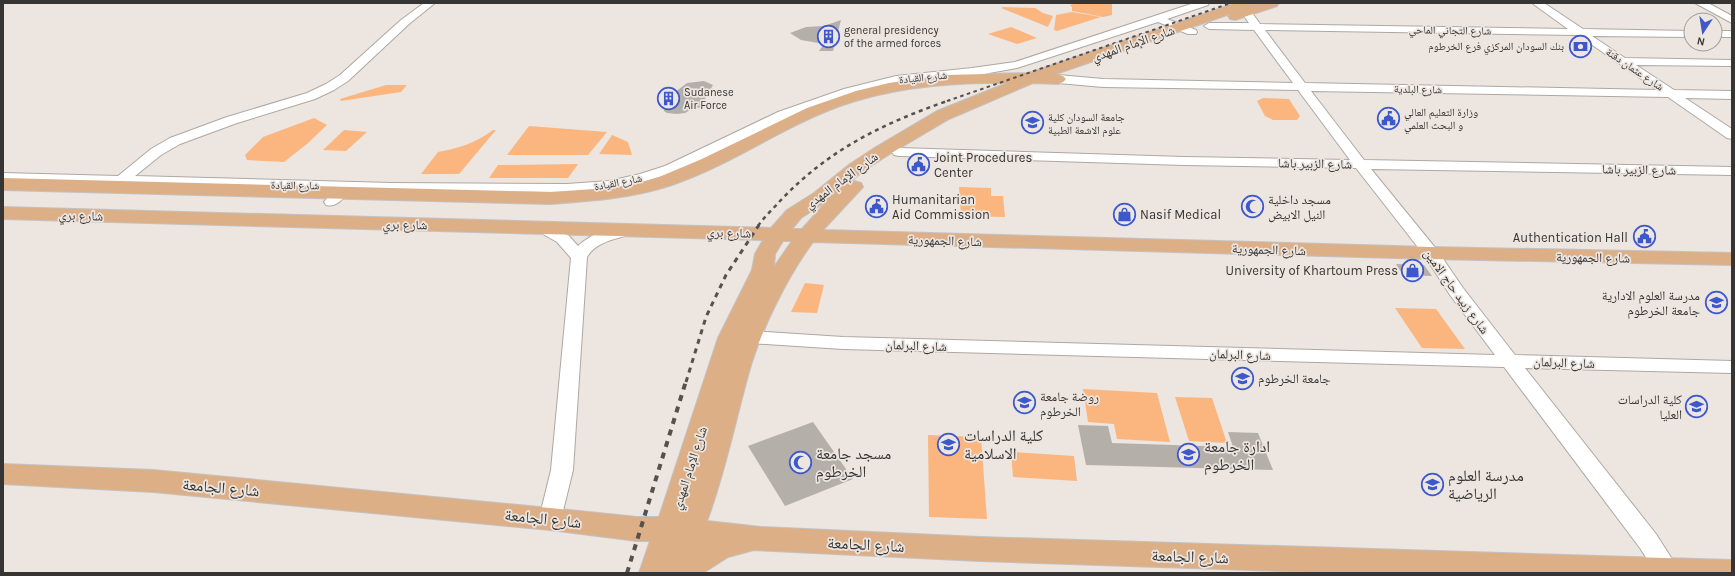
<svg xmlns="http://www.w3.org/2000/svg" width="1735" height="576" font-family="Karla,'Noto Naskh Arabic',sans-serif">
	<style>
		.green { fill: #fbb67f }
		.building { fill: #b5afaa }
		.lines { fill: none; stroke-linecap: round; stroke-linejoin: round }
		.minor-casing { stroke: #aea8a3; stroke-width: 2 }
		.major-casing { stroke: #c3c2c2; stroke-width: 2 }
		.minor { fill: #fff; fill-rule: evenodd }
		.major { fill: #ddaf87; fill-rule: evenodd }
		.rail-far3 { stroke: #54514e; stroke-width: 2; stroke-dasharray: 3.5 3.5; stroke-linecap: butt }
		.rail-far2 { stroke: #54514e; stroke-width: 2.5; stroke-dasharray: 4 4; stroke-linecap: butt }
		.rail-far1 { stroke: #54514e; stroke-width: 3; stroke-dasharray: 5 5; stroke-linecap: butt }
		.rail { stroke: #54514e; stroke-width: 4; stroke-dasharray: 6 6; stroke-linecap: butt }
		.labels { text-anchor: middle; stroke-width: 3.5; stroke-linejoin: round; paint-order: stroke }
		.far-poi-label { font-size: 11px; fill: #373533; stroke: #ece5e0; text-anchor: start }
		.far-street-label { font-size: 11px; fill: #373533; stroke: #ece5e0 }
		.street-label { font-size: 13px; fill: #373533; stroke: #ece5e0 }
		.poi-label { font-size: 13px; fill: #373533; stroke: #ece5e0; text-anchor: start }
		.near-poi-label { font-size: 16px; fill: #373533; stroke: #ece5e0; text-anchor: start }
		.near-street-label { font-size: 16px; fill: #373533; stroke: #ece5e0 }
	</style>
	<rect width="100%" height="100%" fill="#ece5e0"/>
	<!-- green -->
	<path class="green" d="M1077 3H1112V15L1103 17 1072 11V7L1070 5Z
		M1003 7 1035 8 1043 13 1053 16 1048 27 1001 8Z
		M1072 12 1101 17 1057 31 1054 30 1056 15Z
		M1011 27 1037 38 1017 44 988 34Z
		M386 85H407L401 92 341 101 340 99Z
		M1263 98 1289 99 1300 116 1297 120H1273L1265 116 1257 101Z
		M314 118 327 125 307 144 284 162 247 160 245 155 263 137Z
		M529 126 607 132 588 155H507Z
		M344 130 367 132 346 151 323 150Z
		M493 130H496L459 174H421L438 152C459 148 476 143 493 130Z
		M612 135 628 142 632 155 599 154Z
		M578 164 568 178H489L498 165Z
		M959 187 991 188V196H1003L1005 217 961 216Z
		M805 283 824 285 817 313 791 312Z
		M1395 308 1436 309 1465 349 1422 348Z
		M1083 389 1157 393 1170 442 1117 439 1114 424 1088 422Z
		M1175 397 1212 398 1227 443 1189 441Z
		M928 435 981 437 987 519 929 517Z
		M1011 452 1074 456 1077 481 1013 477Z"/>
	<!-- building -->
	<path class="building" d="M841 20 833 51H819L824 44 801 40 790 33 806 27 824 26Z
		M704 81 713 85 700 108 696 107 685 113 677 114 667 113 664 111 661 95 670 96 687 83Z
		M1396 264 1424 265 1432 276 1403 275Z
		M813 422 853 479 785 506 748 446Z
		M1078 425 1108 426 1112 443 1233 447 1228 432 1258 433 1273 470 1086 465Z"/>
	<g class="lines">
		<defs>
			<path id="minor" d="M424 3H435L409 24 348 81 334 90 315 99 237 123 180 144 161 155 135 176 391 183 567 184 609 181 640 174 665 166 778 112 844 89 896 76 972 68 1015 62 1194 3H1209L1208 5 1167 19 1196 30 1197 32 1196 34H1188L1158 22 1017 68 972 76 896 84 852 95 788 118 675 172 643 182 609 189 567 192 350 190C343 198 337 208 326 205L324 202 334 190 124 184 116 188 111 187 109 184 3 181V173L118 176 151 149 170 138 227 117 307 93 326 84 340 75 401 20Z
				M1532 3H1544L1583 29 1691 31V37L1592 36 1625 58 1732 60V66L1636 65 1674 90 1732 91V99L1685 98 1732 129V139L1727 138 1668 97 1311 91 1364 160 1732 167V175L1371 169 1437 250 1463 288 1515 355 1732 361V373L1525 368 1656 534 1679 570 1677 573H1656L1640 548 1504 367 843 349 749 343 743 341 740 337 743 333 749 331 843 337 1495 355 1450 295 1424 255 1356 168 1184 165 899 156 894 155 892 152 894 149 899 148 1184 157 1350 160 1298 90 1103 87 1058 83 1054 82 1052 79 1054 76 1058 75 1103 79 1293 83 1254 30 1209 29 1204 26 1209 23H1249L1241 12 1246 9 1250 10 1260 24 1568 29ZM1265 30 1578 35 1657 90 1305 83Z
				M1695 3H1708L1732 16V23Z
				M1715 31H1732V37H1715Z
				M541 222 569 236 578 246C589 235 617 223 633 227L635 230C628 240 600 236 587 257L573 470 561 519 558 525 550 528 542 525 539 519 551 470 571 258 557 242 536 230 533 227 536 224Z"/>
			<path id="major" d="M1236 3H1256L1254 5 1259 3H1279L1277 6 1235 20 1230 19 1228 16 1230 14 1056 74 1063 76 1066 79 1063 82 1058 84 1033 83 949 119 888 155 862 172 850 182 854 181 861 183 863 187 823 230 1431 247 1732 253V265L1431 259 813 242C787 277 761 330 749 372 735 422 725 473 707 521L761 527 980 537 1732 560V573H1341L980 561 754 550 728 557 703 573H639L650 541H637L550 530 153 492 3 484V464L153 470 550 508 637 517H659L718 338 752 270 755 254 763 240 3 219V207L771 228 787 210 814 193 850 164 876 147 937 111 1007 83C951 82 893 87 840 106 782 127 731 165 672 185 633 198 591 201 550 204L3 190V178L550 192 609 188 638 183 659 177 702 159 807 108 856 91 889 83 945 75 1029 73ZM827 201 802 229H792L801 218ZM783 241H792L774 267 775 254Z"/>
		</defs>
		<!-- minor casing -->
		<use href="#minor" class="minor-casing"/>
		<!-- major casing -->
		<use href="#major" class="major-casing"/>
		<!-- minor -->
		<use href="#minor" class="minor"/>
		<!-- major -->
		<use href="#major" class="major"/>
		<!-- rail-far3 -->
		<path class="rail-far3" d="M947 101 1231 3"/>
		<!-- rail-far2 -->
		<path class="rail-far2" d="M758 226C764 217 773 209 780 201 829 149 884 123 950 100"/>
		<!-- rail-far1 -->
		<path class="rail-far1" d="M686 382 706 317 726 275 759 225"/>
		<!-- rail -->
		<path class="rail" d="M627 573 686 381"/>
	</g>
	<!-- icons -->
	<defs>
		<symbol id="building-ring" viewBox="-11 -11 22 22"><circle r="9.5" fill="#ece5e0" stroke="#3c58cb" stroke-width="1.5"/><path d="M-4-6H4V6H1V3H-1V6H-4ZM-2.5-4.3h1.7v1.8h-1.7ZM.8-4.3h1.7v1.8H.8ZM-2.5-1h1.7V.8h-1.7ZM.8-1h1.7V.8H.8Z" fill="#3c58cb"/></symbol>
		<symbol id="bank-ring" viewBox="-11 -11 22 22"><circle r="9.5" fill="#ece5e0" stroke="#3c58cb" stroke-width="1.5"/><path d="M-6-4H6V4H-6ZM0-2.3a2.3 2.3 0 1 0 0 4.6a2.3 2.3 0 1 0 0-4.6Z" fill="#3c58cb"/></symbol>
		<symbol id="civic-ring" viewBox="-11 -11 22 22"><circle r="9.5" fill="#ece5e0" stroke="#3c58cb" stroke-width="1.5"/><path d="M-.6-6.5H3V-4.5H.6V-3L4-1V1h2V6H-6V1h2V-1L-.6-3ZM-1.2 2.5V6h2.4V2.5Z" fill="#3c58cb"/></symbol>
		<symbol id="university-ring" viewBox="-11 -11 22 22"><circle r="9.5" fill="#ece5e0" stroke="#3c58cb" stroke-width="1.5"/><path d="M0-5L7-2L0 1L-7-2ZM-4 1L0 2.5L4 1V4Q0 6-4 4Z" fill="#3c58cb"/></symbol>
		<symbol id="mosque-ring" viewBox="-11 -11 22 22"><circle r="9.5" fill="#ece5e0" stroke="#3c58cb" stroke-width="1.5"/><path d="M3.5-4.9A6 6 0 1 0 3.5 4.9A5 5 0 1 1 3.5-4.9Z" fill="#3c58cb"/></symbol>
		<symbol id="shop-ring" viewBox="-11 -11 22 22"><circle r="9.5" fill="#ece5e0" stroke="#3c58cb" stroke-width="1.5"/><path d="M-5-2.5h2.3a2.7 3.5 0 0 1 5.4 0H5L5.5 6h-11ZM-1.5-2.5h3a1.5 2.3 0 0 0-3 0Z" fill="#3c58cb"/></symbol>
		<symbol id="school-ring" viewBox="-11 -11 22 22"><circle r="9.5" fill="#ece5e0" stroke="#3c58cb" stroke-width="1.5"/><path d="M0-5L7-2L0 1L-7-2ZM-4 1L0 2.5L4 1V4Q0 6-4 4Z" fill="#3c58cb"/></symbol>
	</defs>
	<g fill-rule="evenodd">
		<use href="#building-ring" x="816" y="24" width="25" height="25"/>
		<use href="#bank-ring" x="1568" y="34" width="25" height="25"/>
		<use href="#building-ring" x="656" y="86" width="25" height="25"/>
		<use href="#civic-ring" x="1376" y="106" width="25" height="25"/>
		<use href="#university-ring" x="1020" y="110" width="25" height="25"/>
		<use href="#civic-ring" x="906" y="152" width="25" height="25"/>
		<use href="#civic-ring" x="864" y="194" width="25" height="25"/>
		<use href="#mosque-ring" x="1240" y="194" width="25" height="25"/>
		<use href="#shop-ring" x="1112" y="202" width="25" height="25"/>
		<use href="#civic-ring" x="1632" y="224" width="25" height="25"/>
		<use href="#shop-ring" x="1400" y="258" width="25" height="25"/>
		<use href="#university-ring" x="1704" y="290" width="25" height="25"/>
		<use href="#university-ring" x="1230" y="366" width="25" height="25"/>
		<use href="#school-ring" x="1012" y="390" width="25" height="25"/>
		<use href="#university-ring" x="1684" y="394" width="25" height="25"/>
		<use href="#university-ring" x="936" y="432" width="25" height="25"/>
		<use href="#university-ring" x="1176" y="442" width="25" height="25"/>
		<use href="#mosque-ring" x="788" y="450" width="25" height="25"/>
		<use href="#university-ring" x="1420" y="472" width="25" height="25"/>
	</g>
	<g class="labels">
		<!-- far-poi labels -->
		<g class="far-poi-label">
			<text x="844" y="34">general presidency<tspan x="844" dy="13">of the armed forces</tspan></text>
			<text x="1564" y="50" text-anchor="end">بنك السودان المركزي فرع الخرطوم</text>
			<text x="684" y="96">Sudanese<tspan x="684" dy="13">Air Force</tspan></text>
			<text x="1404" y="116">وزارة التعليم العالي<tspan x="1404" dy="13">و البحث العلمي</tspan></text>
			<text x="1048" y="121">جامعة السودان كلية<tspan x="1048" dy="13">علوم الاشعة الطبية</tspan></text>
		</g>
		<!-- far-street labels -->
		<g class="far-street-label">
			<text transform="translate(1450 30) rotate(1)" y="4">شارع التجاني الماحي</text>
			<text transform="translate(1635 69) rotate(34)" y="4">شارع عثمان دقنة</text>
			<text transform="translate(923 77) rotate(-6)" y="4">شارع القيادة</text>
			<text transform="translate(1418 89) rotate(1)" y="4">شارع البلدية</text>
			<text transform="translate(618 182) rotate(-11)" y="4">شارع القيادة</text>
			<text transform="translate(295 185) rotate(1)" y="4">شارع القيادة</text>
		</g>
		<!-- street labels -->
		<g class="street-label">
			<text transform="translate(1133 43) rotate(-19)" y="5">شارع الإمام المهدي</text>
			<text transform="translate(1315 163) rotate(1)" y="5">شارع الزبير باشا</text>
			<text transform="translate(1639 169) rotate(1)" y="5">شارع الزبير باشا</text>
			<text transform="translate(841 180) rotate(-36)" y="5">شارع الإمام المهدي</text>
			<text transform="translate(81 215) rotate(2)" y="5">شارع بري</text>
			<text transform="translate(405 224) rotate(1)" y="5">شارع بري</text>
			<text transform="translate(729 232) rotate(2)" y="5">شارع بري</text>
			<text transform="translate(945 240) rotate(2)" y="5">شارع الجمهورية</text>
			<text transform="translate(1269 249) rotate(2)" y="5">شارع الجمهورية</text>
			<text transform="translate(1593 257) rotate(1)" y="5">شارع الجمهورية</text>
			<text transform="translate(1457 291) rotate(54)" y="5">شارع زبيد حاج الامين</text>
			<text transform="translate(916 345) rotate(2)" y="5">شارع البرلمان</text>
			<text transform="translate(1240 354) rotate(2)" y="5">شارع البرلمان</text>
			<text transform="translate(1564 362) rotate(2)" y="5">شارع البرلمان</text>
			<text transform="translate(689 468) rotate(-72)" y="5">شارع الإمام المهدي</text>
		</g>
		<!-- poi labels -->
		<g class="poi-label">
			<text x="934" y="162">Joint Procedures<tspan x="934" dy="15">Center</tspan></text>
			<text x="892" y="204">Humanitarian<tspan x="892" dy="15">Aid Commission</tspan></text>
			<text x="1268" y="204">مسجد داخلية<tspan x="1268" dy="15">النيل الابيض</tspan></text>
			<text x="1140" y="219">Nasif Medical</text>
			<text x="1628" y="242" text-anchor="end">Authentication Hall</text>
			<text x="1398" y="275" text-anchor="end">University of Khartoum Press</text>
			<text x="1700" y="300" text-anchor="end">مدرسة العلوم الادارية<tspan x="1700" dy="15">جامعة الخرطوم</tspan></text>
			<text x="1258" y="383">جامعة الخرطوم</text>
			<text x="1040" y="401">روضة جامعة<tspan x="1040" dy="15">الخرطوم</tspan></text>
			<text x="1682" y="404" text-anchor="end">كلية الدراسات<tspan x="1682" dy="15">العليا</tspan></text>
		</g>
		<!-- near-poi labels -->
		<g class="near-poi-label">
			<text x="964" y="441">كلية الدراسات<tspan x="964" dy="18">الاسلامية</tspan></text>
			<text x="1204" y="452">ادارة جامعة<tspan x="1204" dy="18">الخرطوم</tspan></text>
			<text x="816" y="459">مسجد جامعة<tspan x="816" dy="18">الخرطوم</tspan></text>
			<text x="1448" y="481">مدرسة العلوم<tspan x="1448" dy="18">الرياضية</tspan></text>
		</g>
		<!-- near-street labels -->
		<g class="near-street-label">
			<text transform="translate(221 487) rotate(5)" y="6">شارع الجامعة</text>
			<text transform="translate(543 518) rotate(6)" y="6">شارع الجامعة</text>
			<text transform="translate(866 544) rotate(3)" y="6">شارع الجامعة</text>
			<text transform="translate(1190 556) rotate(2)" y="6">شارع الجامعة</text>
		</g>
	</g>
	<!-- border -->
	<rect width="1735" height="576" fill="none" stroke="#373533" stroke-width="8"/>
	<!-- north arrow -->
	<g transform="translate(1703 32) rotate(192)"><circle r="19" fill="#ece5e0" stroke="#a49f9b"/>
	<path d="M0-3L7 15L0 10L-7 15Z" fill="#3c58cb"/>
	<text y="-6" font-size="11" font-weight="bold" text-anchor="middle" fill="#373533">N</text>
	</g>
</svg>
